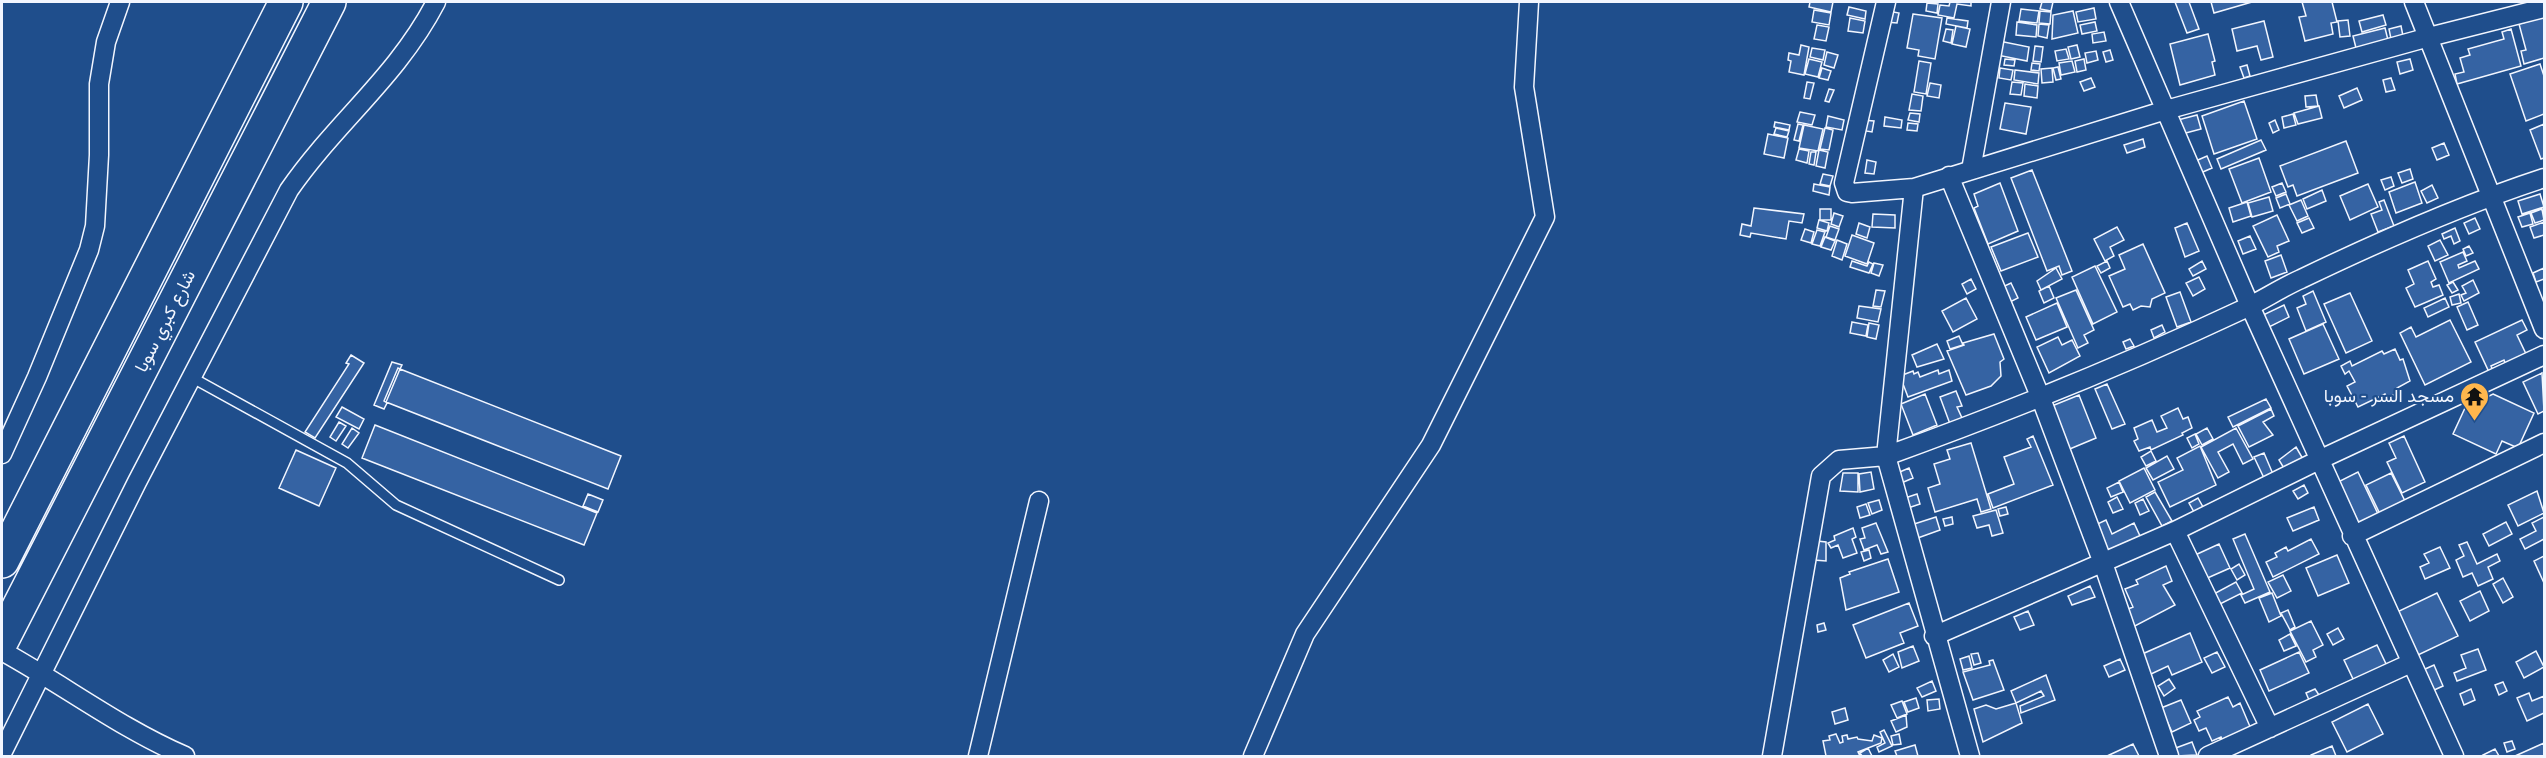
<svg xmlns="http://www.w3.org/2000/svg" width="2546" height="758" font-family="'Open Sans',Vazirmatn,sans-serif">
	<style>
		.building { fill: #3563a3; stroke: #f2f6ff; stroke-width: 1.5 }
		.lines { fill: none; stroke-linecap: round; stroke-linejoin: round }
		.lane-casing { stroke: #f2f6ff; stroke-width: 12 }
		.street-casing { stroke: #f2f6ff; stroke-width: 21 }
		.highway-casing { stroke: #f2f6ff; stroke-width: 36 }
		.lane { stroke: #1f4e8c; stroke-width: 9 }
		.street { stroke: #1f4e8c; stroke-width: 18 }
		.highway { stroke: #1f4e8c; stroke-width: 33 }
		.labels { text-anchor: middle; stroke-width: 4.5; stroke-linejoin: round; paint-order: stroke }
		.street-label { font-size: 18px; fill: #f2f6ff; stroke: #1f4e8c }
		.poi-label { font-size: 18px; fill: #f2f6ff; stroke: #1f4e8c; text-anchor: end }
	</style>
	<rect width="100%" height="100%" fill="#1f4e8c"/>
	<!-- building -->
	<path class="building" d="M1810 2H1833L1831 12 1809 7Z
		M1950 2H1971V6L1957 4 1954 18 1938 15 1940 5 1949 6Z
		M2042 2H2053L2051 11 2040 9Z
		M2175 2H2189L2199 29 2187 33Z
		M2211 2H2252L2214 13Z
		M2302 2H2332L2337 22 2331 23 2333 34 2305 41 2299 17 2306 16Z
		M1927 3 1938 4 1937 13 1926 11Z
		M1849 7 1866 11 1865 19 1847 15Z
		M2094 8 2096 19 2078 22 2076 12Z
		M2021 9 2039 11 2037 23 2019 21Z
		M1814 10 1831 13 1829 25 1812 22Z
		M1888 11 1899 13 1897 23 1886 22Z
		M2040 11 2051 12 2050 24 2039 23Z
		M2073 11 2078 33 2052 39 2053 15Z
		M1913 14 1942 18 1935 59 1918 56 1919 50 1907 48Z
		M2383 15 2386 25 2362 32 2359 21Z
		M2544 17V58L2524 64 2521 51 2526 50 2519 24Z
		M1850 18 1865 21 1863 33 1848 31Z
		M1947 18 1968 21 1967 28 1946 24Z
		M2348 20 2350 36 2340 37 2338 21Z
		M2264 21 2273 57 2261 60 2257 46 2237 51 2232 29Z
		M2017 22 2037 25 2036 37 2016 35Z
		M2095 22 2097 31 2082 34 2080 25Z
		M2039 24 2049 25 2047 38 2038 36Z
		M1817 25 1829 27 1826 41 1814 39Z
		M1956 26 1970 29 1966 47 1952 44Z
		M2401 26 2403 36 2391 39 2389 29Z
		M2385 28 2388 40 2356 48 2353 36Z
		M1946 29 1953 30 1951 43 1943 41Z
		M2511 29 2521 66 2457 84 2455 74 2464 72 2460 58 2470 55 2468 49 2504 39 2502 32Z
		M2104 32 2106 41 2093 43 2092 34Z
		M2208 34 2215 61 2212 62 2215 75 2180 85 2170 44Z
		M1999 41 2029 47 2027 61 1997 55Z
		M1801 45 1809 47 1804 75 1789 72 1791 61 1788 60 1789 53 1799 55Z
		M2077 45 2080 57 2071 59 2068 47Z
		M2035 46 2043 47 2041 62 2033 61Z
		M1812 48 1825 50 1823 60 1810 57Z
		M2066 49 2069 59 2057 61 2055 51Z
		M2110 50 2113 60 2106 62 2103 52Z
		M2096 51 2098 60 2087 63 2085 53Z
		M1827 52 1838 55 1834 68 1824 65Z
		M1809 59 1822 62 1818 77 1805 74Z
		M2005 59 2015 60 2014 66 2004 65Z
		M2084 59 2086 70 2077 72 2075 61Z
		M2410 59 2413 70 2400 74 2397 62Z
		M1919 61 1931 63 1926 94 1914 92Z
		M2072 61 2075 72 2061 75 2059 63Z
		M2032 63 2040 64 2039 71 2031 70Z
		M2540 64 2544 76V114L2526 121 2510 74Z
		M2247 65 2250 76 2244 78 2240 67Z
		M2058 67 2061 79 2056 80 2053 68Z
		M1822 68 1831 71 1828 80 1819 78Z
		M2000 68 2013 70 2011 80 1999 78Z
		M2052 68 2053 82 2042 83 2041 69Z
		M2015 70 2039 73 2038 84 2014 80Z
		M2091 78 2095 87 2084 91 2080 82Z
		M2391 78 2395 90 2386 92 2383 80Z
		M1807 82 1814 83 1810 99 1804 98Z
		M2012 82 2023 83 2021 95 2010 94Z
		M1930 83 1941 85 1939 98 1927 96Z
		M2025 84 2038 86 2037 98 2024 96Z
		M2357 88 2362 100 2344 108 2339 96Z
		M1829 89 1834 90 1829 102 1825 101Z
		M1912 94 1923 96 1921 111 1909 110Z
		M2316 95 2318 106 2306 107 2305 96Z
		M2244 101 2257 139 2214 154 2202 116Z
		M2005 103 2031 107 2026 134 2000 129Z
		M2319 106 2322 118 2298 124 2294 113Z
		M1800 112 1815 115 1812 125 1797 122Z
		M1910 113 1920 114 1919 122 1908 120Z
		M2293 114 2296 125 2284 128 2282 117Z
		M2197 115 2201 129 2178 135 2174 121Z
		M1828 116 1844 120 1842 130 1826 127Z
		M1885 117 1902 120 1901 128 1884 126Z
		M1862 120 1874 121 1872 132 1860 130Z
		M2275 120 2279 130 2273 133 2269 123Z
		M1775 122 1790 125 1789 130 1774 127Z
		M1908 123 1918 124 1917 131 1907 130Z
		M1798 124 1803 125 1799 141 1794 140Z
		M2544 124V158L2541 159 2530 130Z
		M1804 125 1823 129 1818 151 1799 148Z
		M1776 128 1789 131 1787 137 1774 134Z
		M1825 128 1833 130 1829 150 1820 149Z
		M1768 134 1788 138 1784 158 1764 154Z
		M2143 139 2145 147 2127 153 2124 145Z
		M2261 140 2266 150 2221 169 2217 159Z
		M2346 141 2358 173 2297 196 2293 185 2288 187 2280 166Z
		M2444 143 2449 155 2437 160 2432 148Z
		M1799 149 1809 151 1807 163 1796 160Z
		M1819 150 1828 152 1825 168 1816 166Z
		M1811 152H1816L1814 165 1809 164Z
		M2207 156 2212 168 2196 175 2191 163Z
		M2259 158 2271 192 2242 203 2229 169Z
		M1867 160 1876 162 1874 174 1865 173Z
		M2410 169 2413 179 2402 183 2398 173Z
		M2032 170 2072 271 2062 275 2059 266 2047 271 2011 178Z
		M1823 174 1833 176 1830 186 1820 184Z
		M2391 177 2394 186 2385 190 2381 180Z
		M2415 182 2422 203 2396 213 2389 192Z
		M2000 183 2018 231 1988 244 1974 208 1978 206 1974 194Z
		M2282 183 2286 192 2276 196 2272 187Z
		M1814 184 1830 187 1829 195 1813 191Z
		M2368 184 2378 207 2350 220 2340 196Z
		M2432 185 2438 198 2427 203 2421 191Z
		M2322 190 2326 201 2307 209 2303 199Z
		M2286 194 2290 204 2280 208 2276 198Z
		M2540 194 2544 207 2522 214 2518 201Z
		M2269 197 2273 211 2252 217 2248 203Z
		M2301 200 2308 216 2297 221 2289 205Z
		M2384 200 2394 226 2378 232 2371 214 2382 210 2379 202Z
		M2247 202 2251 216 2233 222 2229 208Z
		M1754 208 1804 214 1802 223 1789 221 1786 239 1751 233 1750 237 1740 235 1742 224 1751 226Z
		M1820 209H1831V220H1820Z
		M2542 209 2544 220 2535 223 2531 213Z
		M1834 213 1843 216 1839 227 1831 224Z
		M2530 213 2533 224 2522 227 2518 217Z
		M1873 214 1895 215V228L1872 227Z
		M2277 215 2289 241 2277 246 2279 252 2268 257 2253 226Z
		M2309 218 2314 228 2302 233 2297 223Z
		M2475 218 2480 229 2469 234 2464 223Z
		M1819 220 1829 223 1827 231 1817 228Z
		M2544 222V235L2534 238 2530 227Z
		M1859 223 1870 227 1867 238 1856 234Z
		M2187 223 2199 251 2185 257 2175 228Z
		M1830 226 1839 229 1835 240 1826 237Z
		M2117 227 2124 240 2110 247 2114 256 2105 261 2094 239Z
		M2455 228 2460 241 2454 244 2451 236 2444 239 2442 234Z
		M1805 229 1814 232 1811 243 1801 240Z
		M1817 230 1825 232 1820 246 1812 244Z
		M2028 233 2038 257 2001 271 1991 247Z
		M1852 235 1874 243 1867 264 1845 256Z
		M2250 236 2256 249 2243 254 2238 241Z
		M1825 237 1835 241 1831 250 1821 247Z
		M1837 240 1847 244 1842 260 1832 256Z
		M2440 240 2448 255 2435 261 2428 246Z
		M2143 244 2165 293 2152 299 2150 307 2141 306 2133 310 2130 304 2123 307 2109 276 2125 269 2119 255Z
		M2469 246 2473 253 2466 256 2463 249Z
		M2463 252 2467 261 2458 265 2459 268 2475 261 2479 269 2449 283 2440 262Z
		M2281 255 2287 272 2271 278 2265 261Z
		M1852 261 1867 266 1869 262 1873 264 1869 273 1850 267Z
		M2107 261 2110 268 2101 273 2097 266Z
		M2202 261 2206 269 2193 276 2189 269Z
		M2428 261 2436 279 2431 282 2433 287 2439 285 2443 295 2415 307 2406 288 2414 284 2408 270Z
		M1874 263 1883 265 1879 276 1871 273Z
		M2095 266 2117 312 2093 324 2072 277Z
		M2056 268 2062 279 2041 290 2037 281Z
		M2544 268V279L2536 282 2533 273Z
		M2199 277 2205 289 2193 296 2186 283Z
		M1971 279 1976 289 1967 294 1962 284Z
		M2473 280 2479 293 2464 301 2461 295 2466 293 2462 286Z
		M2453 282 2458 290 2452 293 2447 285Z
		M2011 283 2018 298 2006 304 1998 289Z
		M2049 286 2054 298 2044 303 2039 291Z
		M1876 290 1885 291 1881 307 1873 306Z
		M2076 290 2094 330 2084 335 2088 343 2078 348 2056 298Z
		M2313 291 2326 322 2306 331 2297 308 2306 304 2303 296Z
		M2180 292 2191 322 2177 327 2166 297Z
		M2350 293 2372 341 2346 353 2324 304Z
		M2459 294 2461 303 2452 305 2450 297Z
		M1966 298 1977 319 1953 332 1942 311Z
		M2445 298 2449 307 2428 317 2424 308Z
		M2468 302 2478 325 2467 330 2457 307Z
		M2057 303 2067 327 2036 340 2026 317Z
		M2284 305 2289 317 2267 328 2261 316Z
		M1859 306 1881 309 1878 322 1857 318Z
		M2450 320 2471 362 2425 385 2400 333 2411 327 2416 337Z
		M2522 320 2527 330 2517 335 2527 356 2506 366 2504 360 2491 366 2493 371 2489 372 2475 342Z
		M1852 322 1868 325 1866 336 1850 333Z
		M1869 323 1879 325 1876 339 1867 337Z
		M2323 324 2339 359 2304 374 2289 339Z
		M2162 325 2165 332 2154 338 2151 330Z
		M1994 334 2004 359 2000 362 2001 376 1991 386 1966 395 1947 351 1964 345 1963 343Z
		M1959 336 1963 345 1950 349 1947 341Z
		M2058 337 2062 345 2072 340 2080 356 2049 373 2037 347Z
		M2130 339 2134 346 2126 349 2123 342Z
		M1937 344 1944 359 1917 367 1912 355Z
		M2395 349 2400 360 2403 359 2410 381 2397 388 2400 392 2387 398 2385 394 2358 407 2347 386 2355 382 2349 371 2345 374 2341 366 2350 361 2352 366 2382 351 2384 354Z
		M351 355 364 363 315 438 305 432 349 364 346 363Z
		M392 362 402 365 400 369 398 368 384 401 387 403 384 409 374 405Z
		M400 369 621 456 608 489 386 402Z
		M1938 370 1939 374 1949 370 1952 381 1908 397 1900 376 1913 371 1914 374 1918 372 1920 377Z
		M2542 373 2544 411 2538 414 2523 382Z
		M2107 384 2125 424 2112 429 2095 389Z
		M1956 391 1962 406 1957 407 1962 418 1950 424 1940 397Z
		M1925 394 1937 425 1913 435 1901 404Z
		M2493 394 2534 413 2518 448 2502 441 2496 454 2453 434 2465 408Z
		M2079 395 2096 438 2065 451 2047 408Z
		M2266 399 2271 408 2233 427 2228 417Z
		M342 407 364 419 359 429 336 417Z
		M2178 408 2183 419 2188 417 2192 428 2182 433 2183 435 2151 450 2150 447 2139 451 2134 441 2138 439 2134 428 2152 420 2157 432 2167 428 2161 416Z
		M2271 409 2274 416 2263 422 2273 435 2249 447 2238 426Z
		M339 422 346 426 336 441 330 437Z
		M375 425 597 513 584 545 362 458Z
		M352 428 359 433 348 448 342 444Z
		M2207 428 2213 439 2202 445 2196 434Z
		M2236 428 2253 459 2243 464 2233 444 2218 452 2229 472 2218 478 2201 447Z
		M2195 434 2199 444 2192 448 2187 438Z
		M2033 436 2053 485 1993 508 1988 494 2014 484 2004 457 2031 447 2027 439Z
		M2404 436 2425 482 2402 493 2387 462 2396 458 2389 443Z
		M1971 443 1991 509 1981 512 1977 499 1935 512 1928 488 1940 484 1934 464 1950 459 1947 450Z
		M2200 446 2216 485 2170 507 2158 482 2183 470 2177 458Z
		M2296 447 2303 459 2285 470 2279 460Z
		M296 450 336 468 319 506 279 488Z
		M2151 451 2156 461 2146 466 2141 457Z
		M2264 453 2273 474 2264 478 2254 457Z
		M2167 456 2174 469 2153 480 2146 468Z
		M1909 468 1913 478 1899 484 1895 474Z
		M2144 468 2155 490 2130 503 2119 481Z
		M1871 472 1874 489 1860 492 1859 474Z
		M2358 472 2379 516 2354 528 2334 484Z
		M1843 473H1858V492L1840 491Z
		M2391 473 2405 501 2380 514 2366 485Z
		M2119 482 2123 492 2111 497 2107 488Z
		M2304 485 2308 493 2298 499 2293 491Z
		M2537 491 2544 513 2518 526 2508 505Z
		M2155 492 2172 521 2162 526 2146 497Z
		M588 494 603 500 598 512 583 506Z
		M1917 494 1920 504 1908 508 1905 498Z
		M2117 497 2123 509 2113 513 2108 502Z
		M2198 498 2203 507 2194 512 2189 503Z
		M2143 499 2149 511 2140 515 2135 503Z
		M1879 500 1882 510 1872 514 1868 503Z
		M1866 504 1870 515 1860 518 1857 507Z
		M2006 507 2008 514 2000 516 1998 509Z
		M2314 507 2319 520 2293 531 2287 518Z
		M1996 510 2003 533 1992 536 1989 525 1977 528 1973 516Z
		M1936 517 1940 530 1915 539 1911 525Z
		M1952 517 1953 524 1945 526 1943 519Z
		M2544 517V539L2525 549 2520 539 2536 531 2532 523Z
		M2106 520 2112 534 2134 523 2140 536 2104 554 2091 527Z
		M2506 522 2512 534 2489 546 2483 534Z
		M1876 523 1888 552 1881 554 1877 545 1864 550 1860 539 1865 538 1862 528Z
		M1853 528 1856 537 1852 539 1857 553 1843 558 1838 545 1831 548 1828 543 1835 540 1834 536Z
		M2245 534 2270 592 2245 603 2241 595 2254 589 2233 539Z
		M2311 539 2319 554 2273 577 2266 562 2277 557 2275 553 2286 547 2288 551Z
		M1817 541 1826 542V561L1814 560Z
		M2467 542 2477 564 2497 554 2500 561 2488 567 2493 579 2478 586 2472 573 2463 577 2456 560 2464 556 2459 545Z
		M2219 544 2230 568 2203 580 2193 556Z
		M2440 547 2450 568 2425 579 2420 567 2429 563 2424 554Z
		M1869 550 1871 558 1864 561 1861 552Z
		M2337 555 2349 583 2318 596 2306 568Z
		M2544 556V583L2534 561Z
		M1888 559 1899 592 1846 610 1840 578 1850 574 1849 572Z
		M2239 564 2245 575 2237 580 2231 569Z
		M2166 566 2172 581 2163 585 2175 605 2133 627 2126 610 2133 607 2125 589 2138 584 2136 580Z
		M2283 575 2291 591 2277 598 2268 582Z
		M2503 578 2513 597 2503 603 2493 584Z
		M2236 582 2242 593 2216 606 2210 596Z
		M2090 586 2095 597 2072 605 2068 596Z
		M2480 591 2489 611 2470 621 2460 601Z
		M2272 593 2281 616 2269 622 2259 598Z
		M2437 593 2458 636 2418 655 2397 612Z
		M1909 603 1918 626 1900 633 1904 643 1866 658 1853 625Z
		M2288 610 2295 627 2290 630 2281 613Z
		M2028 611 2034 625 2020 630 2014 617Z
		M2311 621 2323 645 2313 650 2316 657 2306 662 2290 631Z
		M1824 623 1826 630 1818 632 1817 625Z
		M2338 628 2344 639 2333 645 2327 634Z
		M2190 633 2202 662 2172 675 2168 666 2149 675 2140 655Z
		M2290 634 2296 646 2284 651 2279 640Z
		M2377 645 2387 666 2354 681 2344 660Z
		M1913 646 1919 661 1902 668 1898 652Z
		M2478 649 2486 670 2457 681 2454 673 2466 668 2461 655Z
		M2536 651 2544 667 2524 678 2516 662Z
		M2217 652 2225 667 2212 673 2204 658Z
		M2299 652 2309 673 2269 691 2260 670Z
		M1978 653 1981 663 1974 665 1971 654Z
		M1893 654 1899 667 1889 672 1883 660Z
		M1969 656 1972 668 1963 670 1960 659Z
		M2120 659 2125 670 2109 677 2104 666Z
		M1993 660 2004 690 1973 700 1963 672 1990 665 1989 661Z
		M2434 665 2443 686 2432 691 2423 670Z
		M2046 675 2055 700 2021 713 2020 706 2044 696 2041 691 2016 703 2011 691Z
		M2169 679 2175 688 2164 696 2158 686Z
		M1932 681 1936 691 1922 697 1917 688Z
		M2503 682 2507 691 2499 695 2495 685Z
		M2315 689 2319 695 2309 700 2306 693Z
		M2471 689 2475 700 2464 705 2460 694Z
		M2529 693 2532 701 2544 696V713L2527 721 2517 698Z
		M2228 697 2233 707 2240 703 2251 729 2223 742 2221 737 2212 741 2206 728 2199 731 2194 720 2200 717 2197 711Z
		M1916 698 1919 708 1908 712 1904 702Z
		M1939 699 1940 709 1928 711 1927 700Z
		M2181 700 2191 723 2172 732 2161 708Z
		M1902 701 1907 714 1897 718 1891 705Z
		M2016 703 2022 723 1983 742 1974 709 1986 705 1996 709Z
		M2368 704 2383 734 2347 752 2332 722Z
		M1845 708 1848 720 1835 724 1832 712Z
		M1906 715 1907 727 1896 732 1891 721Z
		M1884 730 1892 746 1879 752 1877 747 1885 743 1880 732Z
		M1836 734 1840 743 1843 742 1842 736 1847 735 1848 739 1857 737 1858 739 1872 741 1874 735 1882 738 1881 743 1858 752 1860 756H1826L1823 741 1830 740 1829 736Z
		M1899 734 1901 744 1893 745 1891 736Z
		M2512 741 2515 749 2507 752 2504 743Z
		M2192 742 2197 755 2176 756 2173 749Z
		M2544 743V756H2515Z
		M2133 744 2139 756H2107Z
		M1915 745 1918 756H1897L1895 751Z
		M2332 746 2336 756H2311V755Z
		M1868 748 1872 756H1862L1860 753Z
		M2495 749 2499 756H2484L2483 755Z"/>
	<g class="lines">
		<defs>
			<path id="lane" d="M191 377 347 463 396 505 559 580"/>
			<path id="street" d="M1886 2 1844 183 1847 192 1852 193 1914 188 2166 110 2429 37 2544 8
				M2119 2 2250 306 2454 756
				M2414 2 2544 329
				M1971 170 2001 2
				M1949 176 2040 396 2103 563 2169 756
				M1914 188 1886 456C2008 412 2131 362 2248 307 2266 298 2283 287 2301 279 2380 241 2461 205 2544 178
				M2 454 37 377 89 250 95 226 99 155V84L106 42 120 2
				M2175 531 2270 728
				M2352 536 2544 443
				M1934 636 2175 531 2319 460 2544 355
				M2 651C64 685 120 728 185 756
				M2 753 137 482 289 190C336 122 397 77 436 2
				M978 756 1039 501
				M1253 756 1305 634 1431 445 1545 217 1524 87 1529 2
				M1772 756 1821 476 1839 460 1886 456 1970 756
				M2208 756 2411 663"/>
			<path id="highway" d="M2 561 286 2
				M2 640 329 2"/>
		</defs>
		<!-- lane casing -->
		<use href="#lane" class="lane-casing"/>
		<!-- street casing -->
		<use href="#street" class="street-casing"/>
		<!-- highway casing -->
		<use href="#highway" class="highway-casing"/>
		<!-- lane -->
		<use href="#lane" class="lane"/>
		<!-- street -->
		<use href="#street" class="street"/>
		<!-- highway -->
		<use href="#highway" class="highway"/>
	</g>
	<!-- icons -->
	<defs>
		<symbol id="temple-pin" viewBox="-11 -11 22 30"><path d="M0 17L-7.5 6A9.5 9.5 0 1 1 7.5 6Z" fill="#ffb74d" stroke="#1f4e8c"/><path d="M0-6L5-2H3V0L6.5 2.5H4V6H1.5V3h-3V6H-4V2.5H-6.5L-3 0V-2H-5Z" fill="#111"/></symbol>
	</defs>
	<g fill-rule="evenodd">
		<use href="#temple-pin" x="2458" y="380" width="33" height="45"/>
	</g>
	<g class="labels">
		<!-- street labels -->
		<g class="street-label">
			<text transform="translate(165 321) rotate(-63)" y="6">شارع كبري سوبا</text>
		</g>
		<!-- poi labels -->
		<g class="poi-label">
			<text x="2454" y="402">مسجد السر - سوبا</text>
		</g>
	</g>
	<!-- border -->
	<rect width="2546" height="758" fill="none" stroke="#f2f6ff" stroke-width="6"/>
</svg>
